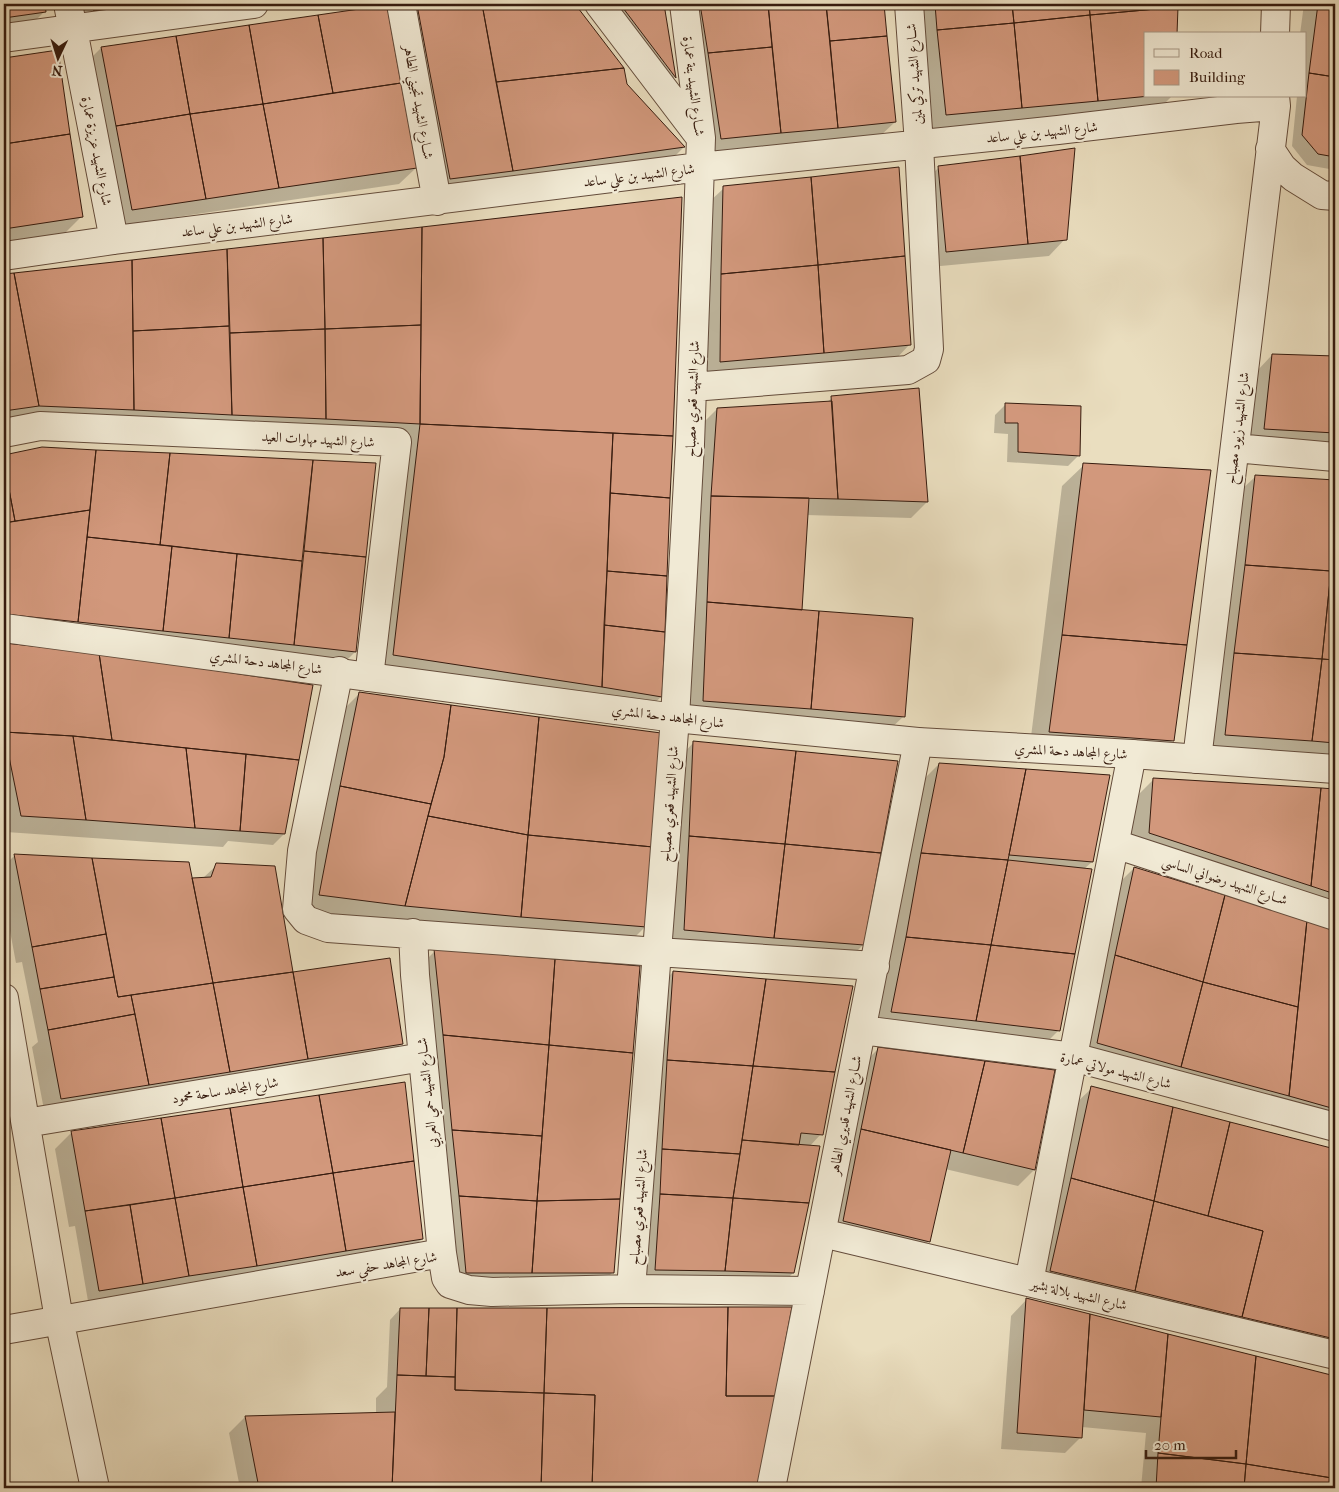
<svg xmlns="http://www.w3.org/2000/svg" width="1339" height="1492" font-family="'IM FELL French Canon',Amiri,serif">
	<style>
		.shadow { fill: #0003 }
		.building { fill: #d2987c; stroke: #371c0f }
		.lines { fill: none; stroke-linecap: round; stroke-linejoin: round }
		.minor-casing { stroke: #644c3b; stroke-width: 30 }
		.tertiary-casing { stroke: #644c3b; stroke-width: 30 }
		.minor { stroke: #f1ead5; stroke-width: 28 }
		.tertiary { stroke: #f1ead5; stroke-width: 28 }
		.labels { text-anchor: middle; stroke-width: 4.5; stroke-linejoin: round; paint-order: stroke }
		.street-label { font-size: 14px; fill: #371c0f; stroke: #f1ead5 }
	</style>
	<rect width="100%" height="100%" fill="#eadebf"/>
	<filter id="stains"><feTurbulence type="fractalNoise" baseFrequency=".004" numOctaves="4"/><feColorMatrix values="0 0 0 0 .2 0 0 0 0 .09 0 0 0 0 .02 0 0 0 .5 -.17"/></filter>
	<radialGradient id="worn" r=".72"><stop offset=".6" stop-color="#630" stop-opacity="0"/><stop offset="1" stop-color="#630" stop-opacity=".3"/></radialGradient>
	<!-- shadow -->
	<path class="shadow" d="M4 4H43L45 11 28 28 4 31Z
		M73 4H222L78 26Z
		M431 4H573L623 69 626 85 684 147 663 168 434 195 402 22 418 6Z
		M601 4H663L675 77 665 87Z
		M682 4H883L895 122 878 138 705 155Z
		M918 4H1177L1176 34H1145V96H1172L1158 110 930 131Z
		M1304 4H1335V170L1307 165 1292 146 1297 96H1305V34H1300Z
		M386 6 416 168 399 184 116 226 85 64 101 48Z
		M57 52 81 217 60 238 4 247V60Z
		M939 167 1065 239 1049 256 930 267 923 184Z
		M724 188 910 344 894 361 704 377 707 204Z
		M681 198 661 697 650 707 373 676 399 446 4 429V275Z
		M1272 355 1335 358V450L1248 445 1256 372Z
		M832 398 927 502 911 518 806 515 800 611 904 716 887 732 687 717 701 425 717 409 826 403Z
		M1006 404 1078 456 1068 466 1007 462 1008 434 994 433 995 415Z
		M42 448 375 464 355 652 339 668 4 631V456Z
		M1084 465 1172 741 1151 762 1029 753 1062 486Z
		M1256 476 1335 482V760L1209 751 1239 492Z
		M4 644 99 654 311 686 284 834 273 845 228 841 223 847 6 832 4 824Z
		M359 694 660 734 645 927 629 943 436 927 304 911 343 710Z
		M694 742 863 945 847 961 669 946 678 759Z
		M939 764 1108 776 1092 862 1084 869 1059 1030 1043 1046 876 1028 923 780Z
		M1154 779 1335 790V915L1128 854 1132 801Z
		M15 855 188 863 191 880 203 878 217 865 292 973 402 1043 385 1059 45 1115 32 1047 38 1042 22 962 16 963 4 899V866Z
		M1134 868 1335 931V1136L1081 1059 1118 884Z
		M435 951 612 1273 596 1289H451L419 967Z
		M673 972 821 1134 809 1147 793 1273 777 1289 639 1286 657 988Z
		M878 1049 1034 1170 1018 1186 945 1169 929 1241 912 1258 828 1237 862 1065Z
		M1092 1088 1335 1150V1350L1034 1287 1075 1104Z
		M72 1132 422 1239 406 1255 172 1287 88 1301 75 1226 69 1227 55 1149Z
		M1027 1299 1335 1377V1430L1330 1488H1141L1146 1433 1082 1427 1081 1437 1065 1453 1001 1449 1011 1316Z
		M790 1308 757 1485 754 1488H240L229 1433 245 1417 376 1413V1398L387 1387 390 1320 400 1309Z"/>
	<!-- building -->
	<path class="building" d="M4 4H45L46 12 4 18Z
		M92 4H138L94 11Z
		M423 4H482L513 171 450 179 417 5Z
		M482 4H575L624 68 496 82Z
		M620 4H664L676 78Z
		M700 4H768L772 47 708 53Z
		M768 4H826L838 128 781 133Z
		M826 4H884L887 36 830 41Z
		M935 4H1012L1014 23 937 30Z
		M1012 4H1089L1090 15 1014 23Z
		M1089 4H1178V7L1090 15Z
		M1318 4H1335V77L1309 73Z
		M387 5 401 83 333 93 318 15Z
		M1178 7 1177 34H1145V96H1150L1098 101 1090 15Z
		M318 15 333 93 263 104 249 25Z
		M1090 15 1098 101 1022 108 1014 23Z
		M1014 23 1022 108 946 115 937 30Z
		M249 25 263 104 190 114 176 36Z
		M176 36 190 114 116 126 101 47Z
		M887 36 896 122 838 128 830 41Z
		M772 47 781 133 721 139 708 53Z
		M58 50 70 134 4 144V58Z
		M624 68 627 84 685 147 513 171 496 82Z
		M1309 73 1335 77V157L1318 154 1302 135Z
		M401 83 417 168 279 188 263 104Z
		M263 104 279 188 206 199 190 114Z
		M190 114 206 199 132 210 116 126Z
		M70 134 83 217 4 229V144Z
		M1075 148 1067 240 1028 244 1020 156Z
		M1020 156 1028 244 946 252 938 166Z
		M899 167 905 256 818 265 811 177Z
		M811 177 818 265 721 274 723 186Z
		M682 197 673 436 420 424 422 227Z
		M422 227 421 325 325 329 323 238Z
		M323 238 325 329 230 333 227 249Z
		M227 249 229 326 133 331 132 260Z
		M905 256 911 345 824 353 818 265Z
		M132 260 134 410 39 406 14 273Z
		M818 265 824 353 720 362 721 274Z
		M14 273 39 406 4 411V274Z
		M421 325 420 424 326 419 325 329Z
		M229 326 232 415 134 410 133 331Z
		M325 329 326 419 232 415 230 333Z
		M1272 354 1335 356V433L1264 429Z
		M919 388 928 502 838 499 831 396Z
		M832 401 838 499 711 496 717 408Z
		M1005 403 1081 406 1080 456 1018 452V423H1005Z
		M420 424 613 433 602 687 393 655Z
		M613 433 673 436 670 498 610 493Z
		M42 447 96 450 90 510 15 521 4 463V455Z
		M96 450 170 453 160 545 87 537Z
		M170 453 313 460 302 561 160 545Z
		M313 460 376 463 366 557 304 551Z
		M4 463 15 521 4 523Z
		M1083 463 1211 470 1187 645 1062 635Z
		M1255 475 1335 480V529L1331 571 1245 565Z
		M610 493 670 498 667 576 607 571Z
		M711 496 809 498 802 610 707 602Z
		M90 510 78 622 4 614V523Z
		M1335 529V572L1331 571Z
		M87 537 172 546 163 631 78 622Z
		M172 546 237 554 229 638 163 631Z
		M304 551 366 557 356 652 294 645Z
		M237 554 302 561 294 645 229 638Z
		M1245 565 1331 571 1322 659 1234 653Z
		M607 571 667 576 665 632 604 625Z
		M1331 571 1335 572V660L1322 659Z
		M707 602 819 611 811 709 703 701Z
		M819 611 913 618 905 717 811 709Z
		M604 625 665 632 662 697 602 687Z
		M1062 635 1187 645 1174 741 1049 732Z
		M4 643 99 653 112 740 73 736 4 732Z
		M99 653 313 685 299 760 112 740Z
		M1234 653 1322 659 1312 741 1225 735Z
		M1322 659 1335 660V743L1312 741Z
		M359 692 451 705 444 757 431 804 340 786Z
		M451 705 539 717 528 835 428 816 444 757Z
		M539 717 661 733 653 847 528 835Z
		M4 732 73 736 86 820 21 816Z
		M73 736 186 748 195 828 86 820Z
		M693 741 796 751 785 844 689 836Z
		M186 748 246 754 240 831 195 828Z
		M796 751 898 761 881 853 785 844Z
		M246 754 299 760 285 834 240 831Z
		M939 763 1026 769 1008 860 921 853Z
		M1026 769 1110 775 1093 862 1009 855Z
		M1153 778 1321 788 1311 886 1149 833Z
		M340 786 431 804 405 906 319 895Z
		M1321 788 1335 789V894L1311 886Z
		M428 816 528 835 521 917 405 906Z
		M528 835 653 847 647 927 521 917Z
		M689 836 785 844 774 938 684 930Z
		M785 844 881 853 864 945 774 938Z
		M921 853 1008 860 991 945 906 937Z
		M14 854 92 858 106 934 32 947Z
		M92 858 189 862 213 983 118 997Z
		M1008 860 1092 869 1075 954 991 945Z
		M216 863 275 866 293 972 213 983 192 878 211 877Z
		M1134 867 1225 895 1203 982 1115 955Z
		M1225 895 1307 920 1298 1007 1203 982Z
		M1307 920 1335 930V1109L1289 1096Z
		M106 934 114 977 40 989 32 947Z
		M906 937 991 945 976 1021 891 1012Z
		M991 945 1075 954 1060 1031 976 1021Z
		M434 949 555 959 549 1045 443 1035Z
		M1115 955 1203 982 1181 1067 1097 1043Z
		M390 958 403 1044 308 1059 293 972Z
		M555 959 640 966 633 1053 549 1045Z
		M673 971 766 979 753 1066 667 1060Z
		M293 972 308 1059 230 1072 213 983Z
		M114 977 118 997 131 995 135 1014 48 1030 40 989Z
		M766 979 853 986 835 1072 753 1066Z
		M1203 982 1298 1007 1289 1096 1181 1067Z
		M213 983 230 1072 149 1085 131 995Z
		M135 1014 149 1085 61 1099 48 1030Z
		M443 1035 549 1045 542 1136 452 1130Z
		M549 1045 633 1053 620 1199 537 1201Z
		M878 1047 985 1061 963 1153 861 1129Z
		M667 1060 753 1066 740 1154 662 1149Z
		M985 1061 1055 1070 1035 1170 963 1153Z
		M753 1066 835 1072 823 1135 801 1133 799 1145 742 1140Z
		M405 1082 414 1161 333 1173 319 1095Z
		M1091 1086 1173 1107 1154 1201 1071 1178Z
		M319 1095 333 1173 243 1187 230 1108Z
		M1173 1107 1230 1122 1208 1216 1154 1201Z
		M230 1108 243 1187 175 1198 161 1118Z
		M161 1118 175 1198 85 1211 71 1131Z
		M1230 1122 1335 1149V1339L1242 1317 1263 1231 1208 1216Z
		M861 1129 951 1150 930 1242 843 1221Z
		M452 1130 542 1136 537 1201 459 1196Z
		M742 1140 820 1146 809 1203 733 1198Z
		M662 1149 740 1154 733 1198 660 1194Z
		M414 1161 423 1239 346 1251 333 1173Z
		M333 1173 346 1251 257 1266 243 1187Z
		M1071 1178 1154 1201 1135 1291 1050 1271Z
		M243 1187 257 1266 189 1276 175 1198Z
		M660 1194 733 1198 725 1271 655 1270Z
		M459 1196 537 1201 532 1273H466Z
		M175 1198 189 1276 143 1284 130 1205Z
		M733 1198 809 1203 794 1273 725 1271Z
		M620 1199 614 1273H532L537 1201Z
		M1154 1201 1263 1231 1242 1317 1135 1291Z
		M130 1205 143 1284 99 1291 85 1211Z
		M1026 1298 1090 1314 1082 1438 1017 1433Z
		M728 1307 726 1396H775L758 1486 592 1488 595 1395 544 1393 547 1308Z
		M728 1307H792L775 1396H726Z
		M400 1308H429L426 1376 397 1375Z
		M429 1308H457L455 1377 426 1376Z
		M457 1308H547L544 1393 455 1390Z
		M1090 1314 1168 1334 1161 1417 1084 1410Z
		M1168 1334 1256 1356 1246 1464 1158 1453Z
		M1256 1356 1335 1376V1443L1332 1478 1246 1464Z
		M397 1375 455 1377V1390L544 1393 541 1488H392Z
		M544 1393 595 1395 592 1488H541Z
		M395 1412 392 1488H259L245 1416Z
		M1158 1453 1246 1464 1244 1488H1156Z
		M1246 1464 1332 1478 1331 1488H1244Z"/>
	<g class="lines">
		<defs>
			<path id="minor" d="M68 4 114 240
				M401 4 437 201
				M599 4 700 137
				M1275 34 1276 4
				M4 38 254 4
				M1270 149 1282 167 1293 177 1322 195 1335 196
				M4 256 114 240 700 167 1058 130 1236 109 1276 106
				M692 387 908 370 926 360 929 349 919 144 909 4
				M4 433 40 426 397 442 369 677
				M1235 448 1335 457
				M339 671 302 851 297 909 306 920 328 928 657 952 875 966
				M1197 759 1276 106 1275 96
				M1115 844 1335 916
				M413 933 415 975 442 1253
				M4 998 59 1319 95 1488
				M862 1030 1073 1057 1335 1127
				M26 1123 423 1057
				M822 1233 1335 1355
				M1029 1282 1132 754
				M631 1289 675 718 690 444 701 138 684 4
				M4 1330 442 1253 446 1278 450 1284 469 1290 492 1292 631 1289 810 1291
				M771 1488 918 742"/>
			<path id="tertiary" d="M4 628 675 718 918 742 1132 754 1335 769"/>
		</defs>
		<!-- minor casing -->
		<use href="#minor" class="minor-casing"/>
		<!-- tertiary casing -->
		<use href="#tertiary" class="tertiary-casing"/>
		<!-- minor -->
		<use href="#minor" class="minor"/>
		<!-- tertiary -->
		<use href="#tertiary" class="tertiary"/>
	</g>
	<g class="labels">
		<!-- street labels -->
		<g class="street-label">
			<text transform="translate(914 74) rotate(-94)" y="5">شــارع الشهيد تركي لمين</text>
			<text transform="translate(694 86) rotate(83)" y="5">شــارع الشهيد بتة عمارة</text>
			<text transform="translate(419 102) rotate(80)" y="5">شــارع الشهيد تجيني الطاهر</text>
			<text transform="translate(1042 132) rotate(-6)" y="5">شارع الشهيد بن علي ساعد</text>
			<text transform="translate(97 151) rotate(79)" y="5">شارع الشهيد عزيزة عمارة</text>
			<text transform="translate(639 175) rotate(-7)" y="5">شارع الشهيد بن علي ساعد</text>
			<text transform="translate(237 225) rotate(-7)" y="5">شارع الشهيد بن علي ساعد</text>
			<text transform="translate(692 399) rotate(-88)" y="5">شارع الشهيد قعري مصباح</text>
			<text transform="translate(1237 428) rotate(-83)" y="5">شارع الشهيد زيود مصباح</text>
			<text transform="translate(318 439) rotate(3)" y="5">شارع الشهيد مهاوات العيد</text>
			<text transform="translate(266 662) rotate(7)" y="5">شارع المجاهد دحة المشري</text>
			<text transform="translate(668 716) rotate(7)" y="5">شارع المجاهد دحة المشري</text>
			<text transform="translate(1071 751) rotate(3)" y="5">شارع المجاهد دحة المشري</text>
			<text transform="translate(669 804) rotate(-86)" y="5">شارع الشهيد قعري مصباح</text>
			<text transform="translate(1225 880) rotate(18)" y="5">شــارع الشهيد رضواني الساسي</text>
			<text transform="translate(1116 1070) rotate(14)" y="5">شارع الشهيد مولاتي عمارة</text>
			<text transform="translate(225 1090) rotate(-9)" y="5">شارع المجاهد ساحة محمود</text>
			<text transform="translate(427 1093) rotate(-96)" y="5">شــارع الشهيد حمي العربي</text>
			<text transform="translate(845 1115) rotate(-79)" y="5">شــارع الشهيد قديري الطاهر</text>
			<text transform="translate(638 1207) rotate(-86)" y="5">شارع الشهيد قعري مصباح</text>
			<text transform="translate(386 1264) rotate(-9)" y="5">شارع المجاهد حفي سعد</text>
			<text transform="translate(1079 1294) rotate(13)" y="5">شارع الشهيد بلالة بشير</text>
		</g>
	</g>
	<!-- margin -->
	<rect width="1339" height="1492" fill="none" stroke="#eadebf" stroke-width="20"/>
	<rect x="5" y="5" width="1329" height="1482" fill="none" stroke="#371c0f" stroke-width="2.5"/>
	<rect x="10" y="10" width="1319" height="1472" fill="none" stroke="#371c0f"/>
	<!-- legend -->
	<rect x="1144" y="32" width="162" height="65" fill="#f1ead5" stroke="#a79886"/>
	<rect x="1154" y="49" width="25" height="8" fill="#f1ead5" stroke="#a79886"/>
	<text x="1189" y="58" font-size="15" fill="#371c0f">Road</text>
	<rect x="1154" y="70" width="25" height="15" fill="#d2987c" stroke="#a79886"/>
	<text x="1189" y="82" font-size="15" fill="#371c0f">Building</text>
	<!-- north arrow -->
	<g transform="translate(58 58) rotate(184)" stroke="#f1ead5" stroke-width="4" paint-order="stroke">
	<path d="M0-4L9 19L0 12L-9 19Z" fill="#371c0f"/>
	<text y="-8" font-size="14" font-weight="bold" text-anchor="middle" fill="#371c0f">N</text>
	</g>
	<!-- scale -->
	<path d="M1146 1450v8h90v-8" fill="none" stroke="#371c0f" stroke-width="2.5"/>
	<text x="1154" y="1450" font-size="15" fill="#371c0f" stroke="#f1ead5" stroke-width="4" paint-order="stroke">20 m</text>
	<rect width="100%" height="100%" filter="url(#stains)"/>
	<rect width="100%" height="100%" fill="url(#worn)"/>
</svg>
